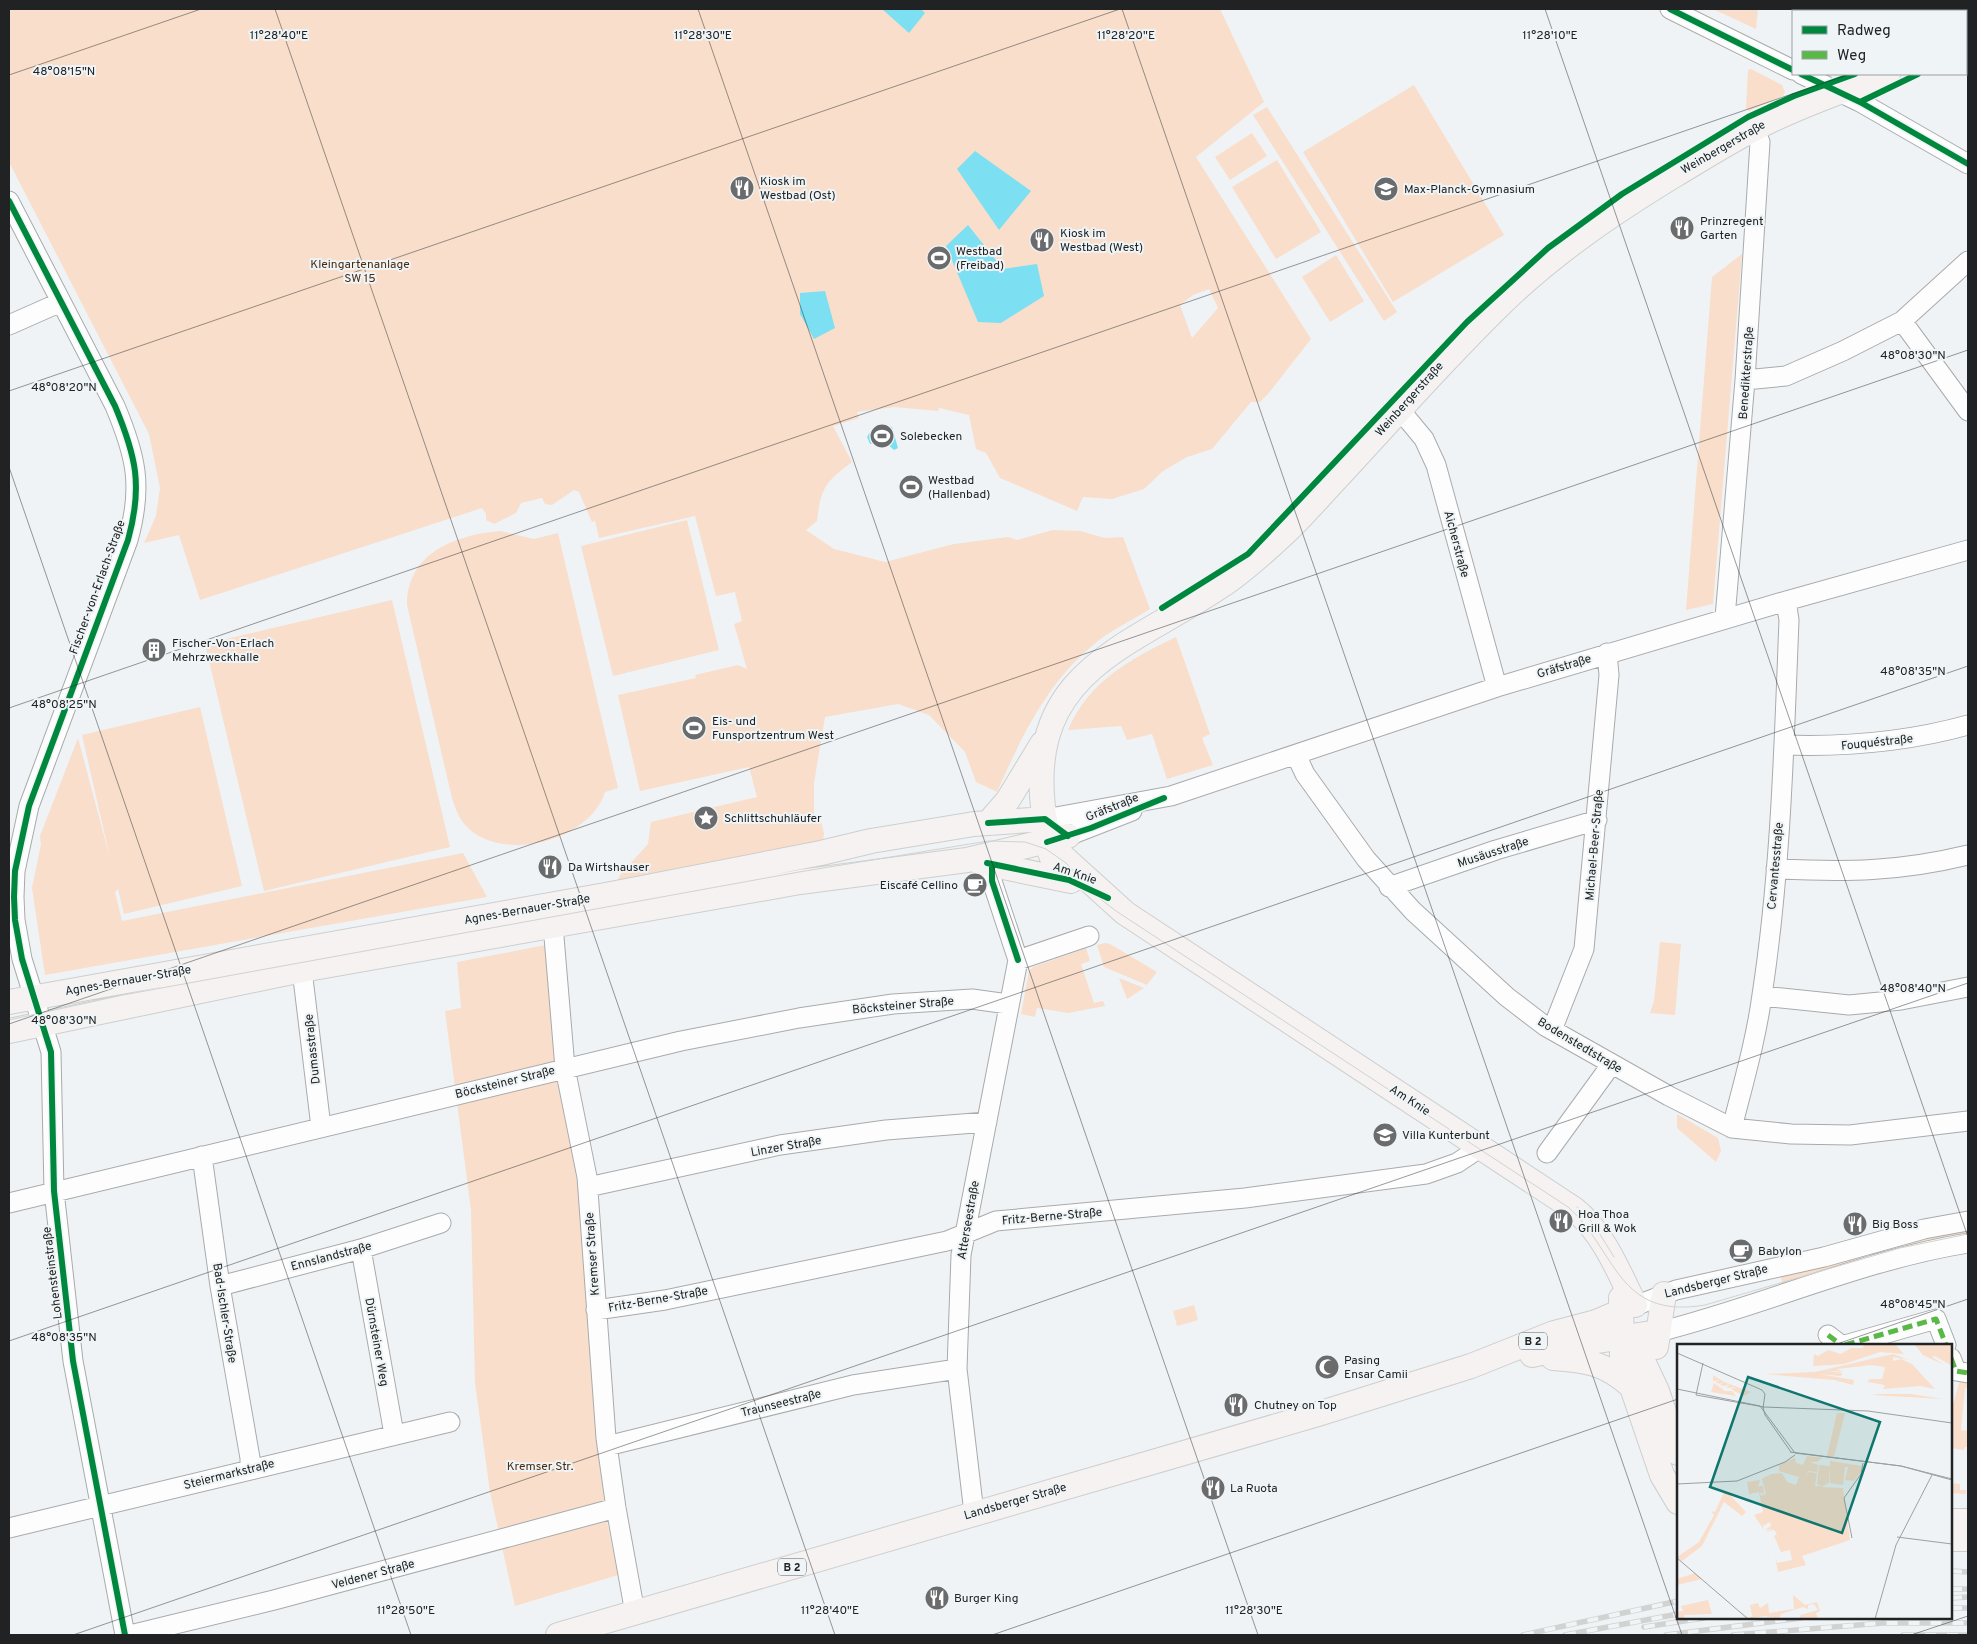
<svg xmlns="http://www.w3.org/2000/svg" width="1977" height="1644" font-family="Overpass,sans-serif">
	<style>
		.green { fill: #f8decb; fill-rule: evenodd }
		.water { fill: #7ddff2 }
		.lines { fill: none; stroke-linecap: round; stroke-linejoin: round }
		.minor-casing { stroke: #a8abac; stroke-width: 21 }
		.major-casing { stroke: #cdcfcf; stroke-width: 26 }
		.minor { stroke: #fdfdfe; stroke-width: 19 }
		.major { stroke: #f5f2f1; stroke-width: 24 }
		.tram { stroke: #d1d2d2; stroke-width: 1 }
		.rail-casing { stroke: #d1d2d2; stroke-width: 5.5 }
		.rail { stroke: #eff4f6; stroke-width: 4; stroke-dasharray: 11; stroke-linecap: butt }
		.quiet { stroke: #58b947; stroke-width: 5; stroke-dasharray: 10 5; stroke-linecap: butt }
		.cycleway-casing { stroke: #eff4f6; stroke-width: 9 }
		.cycleway { stroke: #00873e; stroke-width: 6 }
		.ticks { fill: none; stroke: #202223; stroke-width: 1; stroke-opacity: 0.45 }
		.labels { text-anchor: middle; stroke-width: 4; stroke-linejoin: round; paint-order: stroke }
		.shield { fill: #eff4f6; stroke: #5e6162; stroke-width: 1 }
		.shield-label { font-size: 11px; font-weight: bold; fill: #202223 }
		.street-label { font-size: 12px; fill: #202223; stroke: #eff4f6 }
		.poi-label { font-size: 12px; fill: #202223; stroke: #eff4f6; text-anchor: start }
		.park-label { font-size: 12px; fill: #4a2b10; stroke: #eff4f6 }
		.inset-road { fill: none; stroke: #9d9fa1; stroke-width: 1 }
		.view { fill: #0f766e; fill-opacity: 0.15; stroke: #0f766e; stroke-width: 2.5 }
		.inset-edge { fill: none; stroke: #202223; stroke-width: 2.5 }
		.ticks-label { font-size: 12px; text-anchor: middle; fill: #202223; stroke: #eff4f6; stroke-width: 4; stroke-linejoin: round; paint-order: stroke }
	</style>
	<rect width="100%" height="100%" fill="#f0f3f5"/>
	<!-- green -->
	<path class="green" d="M9 9H1220L1264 102 1196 157 1311 339 1268 394 1260 402H1251L1212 449 1187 457 1163 471 1144 489 1112 499 1083 497 1077 511 1000 478 986 453 976 449 969 415 939 408 938 411 894 407 857 412 859 418 833 426 852 462C825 482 821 488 817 521L806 530 834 549 885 562 954 544 1008 537 1017 540 1053 530 1080 531 1105 538 1123 537 1150 609C1131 621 1109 631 1092 646 1046 684 1021 738 997 792L976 782 965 752 929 715 898 704 825 717 814 783V818L821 821 824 833 822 848 612 892 620 875 648 844 651 822 757 797 749 767 640 791 618 695 696 678 695 675 738 665 747 669 734 624 742 621 735 592 716 596 695 516 599 538 595 521 592 522 579 492 574 490 552 505 545 504 542 498 521 503 516 513 494 524 486 520V514L482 508 200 600 179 535 144 543 156 516 160 488 149 434 9 162ZM1209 289 1218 308 1192 338 1180 305 1193 295Z
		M1713 9H1758L1756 29Z
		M1751 69 1782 85 1785 92 1783 96 1749 111 1746 108 1748 70Z
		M1414 85 1504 235 1393 302 1303 152Z
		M1267 107 1397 312 1384 321 1253 115Z
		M1252 133 1267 156 1230 180 1215 157Z
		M1277 160 1321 232 1276 259 1232 187Z
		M1742 254 1713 604 1686 610 1712 277Z
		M1336 255 1364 301 1330 322 1302 277Z
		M687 520 719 650 613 676 581 546Z
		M500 531 534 539 558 533 618 788 605 792C590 841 502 864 466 826 459 818 455 808 452 798L407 605C407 553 455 535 500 531Z
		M392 600 450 847 264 891 205 644Z
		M1176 637 1210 734 1202 738 1213 765 1167 779 1152 734 1127 740 1121 726 1068 730C1089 681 1130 659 1176 637Z
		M200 707 242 886 124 914 118 889 115 892 122 921 463 853 487 897 45 975 32 888 41 844 40 836 78 738 111 862 82 735Z
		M1660 942 1681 944 1675 1015 1650 1013 1654 1001Z
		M1105 943 1110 944 1157 972 1147 985 1104 967 1097 945Z
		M546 945 559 1070 580 1193 598 1453 607 1522 618 1575 515 1606 490 1492 475 1383 471 1210 445 1011 461 1008 457 962Z
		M1086 948 1090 961 1081 964 1094 1003 1103 1001 1105 1006 1068 1013 1037 1008 1035 1017 1021 1014 1029 971 1033 967Z
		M1119 978 1144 988 1127 999Z
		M1677 1114 1718 1138 1721 1151 1716 1162 1677 1128Z
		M1968 1226V1238L1784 1289 1779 1270Z
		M1194 1305 1198 1320 1177 1326 1173 1311Z
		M1968 1378V1388H1965L1961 1430 1968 1431V1447H1965L1964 1450 1951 1448V1411L1960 1380Z
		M1951 1483 1960 1484V1490H1966V1494L1951 1493Z"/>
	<!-- water -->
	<path class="water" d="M882 9H921L925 13 909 33Z
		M975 151 1031 191 999 230 957 169Z
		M968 225 1003 269 1037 264 1044 296 1001 323 978 322 946 246Z
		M825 291 835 328 814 339 800 314V293Z
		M885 424 892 427 898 448 894 450 884 441 870 444 867 437 870 432 877 431Z"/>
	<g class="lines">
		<defs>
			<path id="minor" d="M1670 9 1793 70
				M1830 9 1831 11
				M1801 74 1860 102 1968 164
				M9 201 115 406C136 456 143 486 128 540L29 806 15 871 14 897 15 920 22 959 51 1052 54 1191 73 1361 125 1635
				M1902 321 1968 411
				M9 325 61 302
				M1745 380 1786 376 1843 351 1902 321 1968 261
				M1400 410 1424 439 1436 465 1497 687
				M1725 618 1745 380 1760 142 1754 129
				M1785 745C1848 747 1907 742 1968 725
				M1296 755 1305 774 1366 859 1413 911 1507 997 1545 1026 1669 1096 1732 1128 1791 1134 1850 1135 1968 1121
				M1045 819 1171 796 1497 687 1786 601 1968 550
				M1068 836 1132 811
				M1776 869C1847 872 1898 872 1968 855
				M1389 887 1496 850 1597 820
				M553 925 565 1068 587 1177 606 1438 616 1508 635 1613
				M1018 960 1089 936
				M302 970 321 1127
				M1762 996 1849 1005 1901 1000 1968 987
				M1552 1030 1584 949 1609 675 1607 653
				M1732 1128C1743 1084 1756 1040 1762 995 1781 871 1784 745 1789 620L1786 601
				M1547 1153 1611 1065
				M202 1156 220 1286 250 1458V1469
				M588 1187 780 1145 886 1130 987 1122
				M9 1203 681 1041 799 1018 893 1004 972 999 1008 1004
				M361 1249 394 1434
				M220 1286 361 1249 441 1223
				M596 1310 665 1300 947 1241 996 1221 1245 1198 1426 1174 1457 1163 1481 1147
				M1622 1311 1676 1290 1824 1257 1924 1229 1968 1221
				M1658 1332C1763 1306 1862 1260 1968 1243
				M1828 1335 1841 1345
				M1845 1345 1936 1319 1946 1345
				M1951 1358 1956 1371 1968 1373
				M607 1446 853 1385 957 1369
				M974 1513 957 1369 961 1255 1018 960 992 881V864
				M9 1528 450 1422
				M130 1635 274 1600 616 1508"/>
			<path id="major" d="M1966 45 1968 44
				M988 823 1008 800 1042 744
				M1061 855 1125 913 1574 1209C1603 1232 1619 1272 1635 1305
				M979 862 1071 881
				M1069 880C1045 861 1046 834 1043 807 1027 666 1138 645 1230 580 1249 566 1269 548 1287 531 1305 514 1321 495 1338 477 1390 421 1441 363 1496 309 1549 256 1611 214 1675 175 1707 156 1738 136 1772 120 1810 102 1849 88 1888 74
				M9 1002 611 894 821 853 871 841 974 824 1045 819
				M9 1031 302 970 800 882 967 860 1068 836
				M1621 1298 1622 1358 1662 1475 1678 1502
				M1614 1333 1636 1346 1657 1391 1678 1453
				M1656 1347 1664 1294
				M1532 1355 1591 1342 1658 1332
				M1553 1358C1586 1360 1605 1363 1631 1386
				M1951 1521H1968
				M1951 1539H1968
				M558 1635 1318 1414 1471 1366 1554 1333 1596 1322 1622 1311"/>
		</defs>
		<!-- minor casing -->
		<use href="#minor" class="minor-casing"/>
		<!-- major casing -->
		<use href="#major" class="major-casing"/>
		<!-- minor -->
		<use href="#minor" class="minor"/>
		<!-- major -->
		<use href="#major" class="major"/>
		<!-- tram -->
		<path class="tram" d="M9 1020 123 995 799 872 988 841 1025 842 1046 849 1066 863 1099 898 1116 911 1568 1207C1617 1251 1617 1320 1705 1305L1900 1248 1968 1234
			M1577 1207 1593 1223 1614 1257"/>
		<defs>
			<path id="rail" d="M1951 1571 1968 1572
				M1951 1589H1968
				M1951 1598 1968 1597
				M1951 1608H1968
				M1644 1627 1704 1618
				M1523 1635 1678 1601
				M1565 1635 1678 1614
				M1666 1635 1801 1618
				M1733 1635 1883 1623H1968
				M1903 1635H1968"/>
		</defs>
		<!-- rail casing -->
		<use href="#rail" class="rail-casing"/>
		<!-- rail -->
		<use href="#rail" class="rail"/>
		<!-- quiet -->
		<path class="quiet" d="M1966 33 1968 32
			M1828 1335 1841 1345
			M1845 1345 1936 1319 1946 1345
			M1951 1358 1956 1371 1968 1373"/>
		<defs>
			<path id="cycleway" d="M1670 9 1793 70
				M1801 74 1860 102 1968 164
				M1860 102 1918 74
				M9 201 115 406C136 456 143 486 128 540L29 806 15 871 14 897 15 920 22 959 51 1052 54 1191 73 1361 125 1635
				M1162 608 1248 554 1467 322 1548 248 1622 194 1748 117 1794 96 1855 74
				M988 823 1045 819 1068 836
				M1047 842 1091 828 1164 798
				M987 863 1069 880 1108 898
				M992 864V881L1018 960"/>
		</defs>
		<!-- cycleway casing -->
		<use href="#cycleway" class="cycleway-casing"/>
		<!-- cycleway -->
		<use href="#cycleway" class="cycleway"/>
	</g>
	<!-- ticks -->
	<path class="ticks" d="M275 9 835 1635M698 9 1258 1635M1122 9 1682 1635M1545 9 1968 1237M1966 34 1968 33M9 75 201 9M9 391 1120 9M9 467 411 1635M9 708 1850 74M9 1024 1968 350M9 1341 1968 666M1834 1345 1968 1299M73 1635 1968 983M992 1635 1678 1399M1911 1635 1968 1616"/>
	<!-- icons -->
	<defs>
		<symbol id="restaurant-disc" viewBox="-11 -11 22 22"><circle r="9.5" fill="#696b6c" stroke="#eff4f6"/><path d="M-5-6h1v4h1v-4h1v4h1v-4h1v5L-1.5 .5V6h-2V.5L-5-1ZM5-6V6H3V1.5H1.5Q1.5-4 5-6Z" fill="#fff"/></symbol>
		<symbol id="school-disc" viewBox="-11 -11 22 22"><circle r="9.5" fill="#696b6c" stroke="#eff4f6"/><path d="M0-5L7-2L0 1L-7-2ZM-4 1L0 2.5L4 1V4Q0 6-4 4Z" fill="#fff"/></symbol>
		<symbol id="stadium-disc" viewBox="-11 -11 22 22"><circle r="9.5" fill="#696b6c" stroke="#eff4f6"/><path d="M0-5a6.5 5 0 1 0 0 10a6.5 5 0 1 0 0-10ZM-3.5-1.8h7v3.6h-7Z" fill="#fff"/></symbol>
		<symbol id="building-disc" viewBox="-11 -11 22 22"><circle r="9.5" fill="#696b6c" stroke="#eff4f6"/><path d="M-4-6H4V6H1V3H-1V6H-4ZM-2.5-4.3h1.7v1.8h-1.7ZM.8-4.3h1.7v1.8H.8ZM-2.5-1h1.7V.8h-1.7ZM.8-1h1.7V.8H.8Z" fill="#fff"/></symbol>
		<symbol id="sight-disc" viewBox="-11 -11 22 22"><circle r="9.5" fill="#696b6c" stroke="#eff4f6"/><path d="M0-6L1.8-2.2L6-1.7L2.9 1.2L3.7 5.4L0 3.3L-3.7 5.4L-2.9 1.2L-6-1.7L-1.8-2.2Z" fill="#fff"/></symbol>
		<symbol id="cafe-disc" viewBox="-11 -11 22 22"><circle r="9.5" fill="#696b6c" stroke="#eff4f6"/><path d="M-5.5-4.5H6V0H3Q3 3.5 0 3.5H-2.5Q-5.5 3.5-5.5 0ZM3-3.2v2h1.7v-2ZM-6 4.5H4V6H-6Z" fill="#fff"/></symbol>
		<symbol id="mosque-disc" viewBox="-11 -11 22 22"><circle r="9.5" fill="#696b6c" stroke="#eff4f6"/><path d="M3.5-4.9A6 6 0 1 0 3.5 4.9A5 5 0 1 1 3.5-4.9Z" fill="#fff"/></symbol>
	</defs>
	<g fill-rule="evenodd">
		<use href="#restaurant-disc" x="728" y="174" width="28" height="28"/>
		<use href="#school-disc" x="1372" y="175" width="28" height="28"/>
		<use href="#restaurant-disc" x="1668" y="214" width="28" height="28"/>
		<use href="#restaurant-disc" x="1028" y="226" width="28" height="28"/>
		<use href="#stadium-disc" x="925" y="244" width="28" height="28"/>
		<use href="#stadium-disc" x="868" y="422" width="28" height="28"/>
		<use href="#stadium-disc" x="897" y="473" width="28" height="28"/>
		<use href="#building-disc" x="140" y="636" width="28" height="28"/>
		<use href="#stadium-disc" x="680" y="714" width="28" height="28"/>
		<use href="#sight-disc" x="692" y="804" width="28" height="28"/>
		<use href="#restaurant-disc" x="536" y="853" width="28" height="28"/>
		<use href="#cafe-disc" x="961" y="871" width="28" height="28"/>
		<use href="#school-disc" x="1371" y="1121" width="28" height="28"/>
		<use href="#restaurant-disc" x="1547" y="1207" width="28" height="28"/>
		<use href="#restaurant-disc" x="1841" y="1210" width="28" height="28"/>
		<use href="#cafe-disc" x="1727" y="1237" width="28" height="28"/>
		<use href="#mosque-disc" x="1313" y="1353" width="28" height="28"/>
		<use href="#restaurant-disc" x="1222" y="1391" width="28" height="28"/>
		<use href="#restaurant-disc" x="1199" y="1474" width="28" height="28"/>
		<use href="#restaurant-disc" x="923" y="1584" width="28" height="28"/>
	</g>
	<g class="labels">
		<!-- shield labels -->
		<g class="shield">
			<rect x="1519" y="1332.5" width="28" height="17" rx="4"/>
			<rect x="778" y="1558.5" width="28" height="17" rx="4"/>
		</g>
		<g class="shield-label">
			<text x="1533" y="1345">B 2</text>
			<text x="792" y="1571">B 2</text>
		</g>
		<!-- street labels -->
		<g class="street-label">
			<text transform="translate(1723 147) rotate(-30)" y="4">Weinbergerstraße</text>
			<text transform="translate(1746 373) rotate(-86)" y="4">Benedikterstraße</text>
			<text transform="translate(1409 399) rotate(-48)" y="4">Weinbergerstraße</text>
			<text transform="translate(1457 544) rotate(75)" y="4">Aicherstraße</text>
			<text transform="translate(97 587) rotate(-70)" y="4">Fischer-von-Erlach-Straße</text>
			<text transform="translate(1564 666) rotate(-17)" y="4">Gräfstraße</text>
			<text transform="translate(1877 742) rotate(-6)" y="4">Fouquéstraße</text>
			<text transform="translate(1112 807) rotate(-22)" y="4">Gräfstraße</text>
			<text transform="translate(1594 845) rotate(-85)" y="4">Michael-Beer-Straße</text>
			<text transform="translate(1493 852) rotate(-18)" y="4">Musäusstraße</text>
			<text transform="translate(1775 866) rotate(-85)" y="4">Cervantesstraße</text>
			<text transform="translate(1075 873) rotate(19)" y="4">Am Knie</text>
			<text transform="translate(527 909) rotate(-10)" y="4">Agnes-Bernauer-Straße</text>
			<text transform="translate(128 980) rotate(-10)" y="4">Agnes-Bernauer-Straße</text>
			<text transform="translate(903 1005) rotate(-5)" y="4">Böcksteiner Straße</text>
			<text transform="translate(1580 1045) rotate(31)" y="4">Bodenstedtstraße</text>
			<text transform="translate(312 1049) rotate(-96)" y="4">Dumasstraße</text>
			<text transform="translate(505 1082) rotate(-14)" y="4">Böcksteiner Straße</text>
			<text transform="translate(1410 1100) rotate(33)" y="4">Am Knie</text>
			<text transform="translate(786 1146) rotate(-10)" y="4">Linzer Straße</text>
			<text transform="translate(1052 1216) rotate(-5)" y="4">Fritz-Berne-Straße</text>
			<text transform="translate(968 1220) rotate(-80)" y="4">Atterseestraße</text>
			<text transform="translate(592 1254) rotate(-94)" y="4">Kremser Straße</text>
			<text transform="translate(331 1256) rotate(-15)" y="4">Ennslandstraße</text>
			<text transform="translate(52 1273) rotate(-97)" y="4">Lohensteinstraße</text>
			<text transform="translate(1716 1281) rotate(-14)" y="4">Landsberger Straße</text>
			<text transform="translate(658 1299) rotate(-10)" y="4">Fritz-Berne-Straße</text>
			<text transform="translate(225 1313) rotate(81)" y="4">Bad-Ischler-Straße</text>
			<text transform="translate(377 1342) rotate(80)" y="4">Dürnsteiner Weg</text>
			<text transform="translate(781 1403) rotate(-14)" y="4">Traunseestraße</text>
			<text transform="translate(229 1474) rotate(-14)" y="4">Steiermarkstraße</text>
			<text transform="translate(1015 1501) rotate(-16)" y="4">Landsberger Straße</text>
			<text transform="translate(373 1574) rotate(-15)" y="4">Veldener Straße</text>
		</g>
		<!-- poi labels -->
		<g class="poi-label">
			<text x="760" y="185">Kiosk im<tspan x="760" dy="14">Westbad (Ost)</tspan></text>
			<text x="1404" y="193">Max-Planck-Gymnasium</text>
			<text x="1700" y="225">Prinzregent<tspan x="1700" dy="14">Garten</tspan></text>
			<text x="1060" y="237">Kiosk im<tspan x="1060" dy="14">Westbad (West)</tspan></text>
			<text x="956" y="255">Westbad<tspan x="956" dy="14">(Freibad)</tspan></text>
			<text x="900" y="440">Solebecken</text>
			<text x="928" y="484">Westbad<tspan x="928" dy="14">(Hallenbad)</tspan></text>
			<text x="172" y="647">Fischer-Von-Erlach<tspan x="172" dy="14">Mehrzweckhalle</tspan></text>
			<text x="712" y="725">Eis- und<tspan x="712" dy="14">Funsportzentrum West</tspan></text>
			<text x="724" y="822">Schlittschuhläufer</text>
			<text x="568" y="871">Da Wirtshauser</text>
			<text x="958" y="889" text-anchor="end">Eiscafé Cellino</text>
			<text x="1402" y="1139">Villa Kunterbunt</text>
			<text x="1578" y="1218">Hoa Thoa<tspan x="1578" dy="14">Grill &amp; Wok</tspan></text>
			<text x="1872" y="1228">Big Boss</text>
			<text x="1758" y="1255">Babylon</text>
			<text x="1344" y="1364">Pasing<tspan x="1344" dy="14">Ensar Camii</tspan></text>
			<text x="1254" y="1409">Chutney on Top</text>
			<text x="1230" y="1492">La Ruota</text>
			<text x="954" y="1602">Burger King</text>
		</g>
		<!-- park labels -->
		<g class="park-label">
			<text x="360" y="268">Kleingartenanlage<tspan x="360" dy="14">SW 15</tspan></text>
			<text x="540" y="1470">Kremser Str.</text>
		</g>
	</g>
	<!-- overview -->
	<g transform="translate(1677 1344)">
		<rect width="275" height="275" fill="#f0f3f5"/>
		<path d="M187 0H218L227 10 203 8 167 20 136 22 137 10 141 12 151 6 164 10 174 4H186ZM237 0H275V22L258 12 255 13 267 21 246 11ZM216 10 232 16 216 13V17L224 15 235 20 258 45 243 42 206 45 208 41 190 38 193 35H205L208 23 194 21 160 25 166 28 147 26 165 29 164 32 142 30 177 36 176 41 157 36 88 30 138 28ZM36 31 47 38 74 48 67 52 59 48 54 45 59 43 52 44 49 43 54 40 47 42 43 41 47 38 43 40 38 38 44 36 36 37ZM37 39 48 47H55L59 52 34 48ZM234 50 266 55 194 51 202 50ZM160 69H168L157 113 150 112ZM130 112 178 118 145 114 140 118H133L141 121 140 128 131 127 130 131 132 128 140 129 138 142H144L140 140 142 121 153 122 152 139 144 143 166 144 173 196 125 212 129 221 101 228 98 212 100 219 115 216 113 206 104 208 97 192 100 190 97 186 88 188 96 185 88 186 94 182 93 178 86 182 87 186 77 171 86 168 82 148 72 150 70 138 83 136 81 142H86L87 150 83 148 84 152 89 150 85 135 94 130 105 129 110 138 119 141 122 133 102 127V121L118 114 119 119 126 121ZM153 117 185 122 184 128 177 137 168 136 171 123H168L166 141 153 139ZM48 146 69 168 65 172 47 158 25 202 5 217 0 213 22 198 37 171 34 167 38 168ZM18 229 25 235 0 241V235ZM116 251 128 261 140 258 143 267 139 269 141 275H123V271L141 266 137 260 131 261V265L126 263 104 270 102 275 88 272 72 275 61 265 72 274 75 272 73 261 81 259 83 264 91 259 92 269 117 265ZM31 256 35 270 7 271V275H0V268L6 267 4 262Z" fill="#f8decb"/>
		<path class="inset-road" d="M0 9 85 46 88 50 86 64M26 19 19 51 87 63M0 45 83 62 118 109 224 122 275 136M86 63 88 71 114 108M87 63 191 67 275 79M113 108 224 122 275 135M0 140 60 137 108 118 118 111M220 193 275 200M175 194 167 154 184 130 186 119M0 214 71 275M198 275 219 201 255 131"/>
		<path class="view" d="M71 33 203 78 165 189 33 143Z"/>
		<rect width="275" height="275" class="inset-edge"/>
	</g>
	<g class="ticks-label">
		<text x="1550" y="39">11°28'10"E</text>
		<text x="279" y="39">11°28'40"E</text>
		<text x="703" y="39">11°28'30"E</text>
		<text x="1126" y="39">11°28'20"E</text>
		<text x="64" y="75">48°08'15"N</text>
		<text x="1913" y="359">48°08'30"N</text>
		<text x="64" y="391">48°08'20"N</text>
		<text x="1913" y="675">48°08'35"N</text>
		<text x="64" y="708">48°08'25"N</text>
		<text x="1913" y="992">48°08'40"N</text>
		<text x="64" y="1024">48°08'30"N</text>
		<text x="1913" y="1308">48°08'45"N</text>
		<text x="64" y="1341">48°08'35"N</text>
		<text x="406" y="1614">11°28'50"E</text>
		<text x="830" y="1614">11°28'40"E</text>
		<text x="1254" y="1614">11°28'30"E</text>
	</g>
	<!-- border -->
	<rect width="1977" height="1644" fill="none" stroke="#202223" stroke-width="20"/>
	<!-- legend -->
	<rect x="1792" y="10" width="175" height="65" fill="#eff4f6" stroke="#9ca0a2"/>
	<rect x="1802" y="26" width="25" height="8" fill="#00873e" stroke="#9ca0a2"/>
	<text x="1837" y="35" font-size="15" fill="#202223">Radweg</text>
	<rect x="1802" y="51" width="25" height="8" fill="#58b947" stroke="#9ca0a2"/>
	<text x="1837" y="60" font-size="15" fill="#202223">Weg</text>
</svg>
